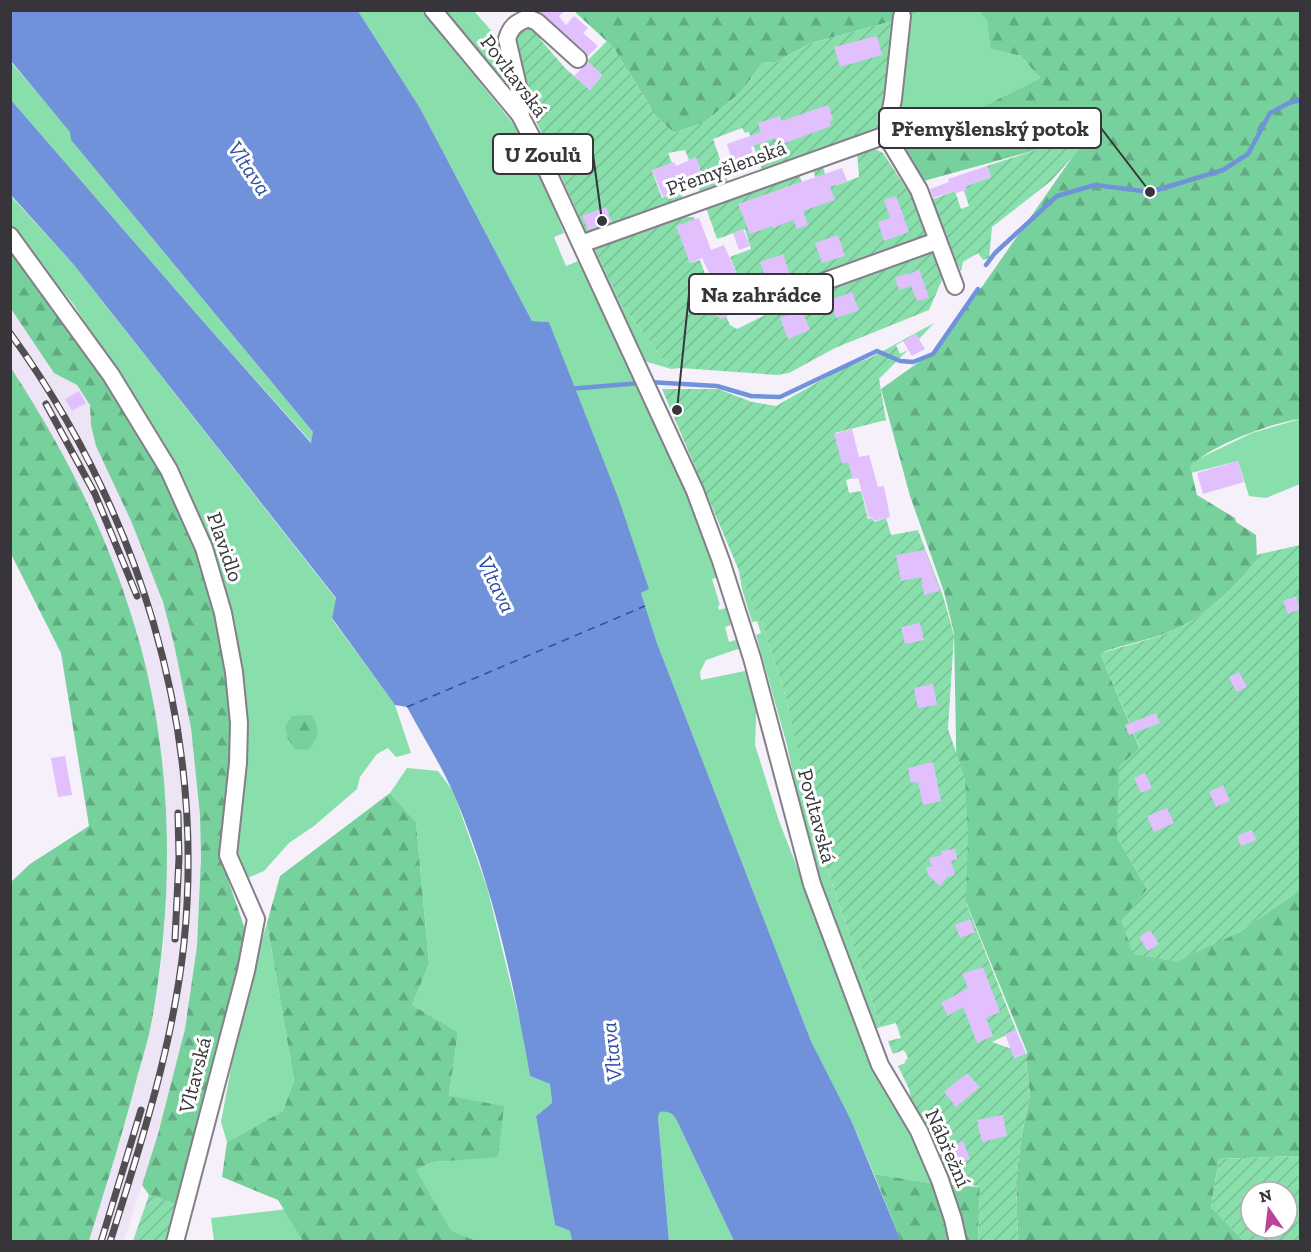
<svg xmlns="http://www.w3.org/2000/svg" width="1311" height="1252" font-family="'Zilla Slab',serif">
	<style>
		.built { fill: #ede4f5 }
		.green { fill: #89dfac }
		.forest { fill: url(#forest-firs) }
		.garden { fill: url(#garden-furrows); fill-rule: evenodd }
		.water { fill: #7092da }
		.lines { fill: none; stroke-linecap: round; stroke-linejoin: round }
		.stream { stroke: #7092da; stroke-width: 4.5 }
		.ferry { stroke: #2d50a6; stroke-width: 1.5; stroke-dasharray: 8 6; stroke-linecap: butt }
		.building { fill: #e2c0fe }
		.street-casing { stroke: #847f88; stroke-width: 20 }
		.street { stroke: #fff; stroke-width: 16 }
		.rail-casing { stroke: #524f54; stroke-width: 7 }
		.rail { stroke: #fff; stroke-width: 4.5; stroke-dasharray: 14; stroke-linecap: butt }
		.labels { text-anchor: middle; stroke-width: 6; stroke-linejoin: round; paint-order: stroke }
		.street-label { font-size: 21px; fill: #373539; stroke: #fff }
		.water-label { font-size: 22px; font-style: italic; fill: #2d50a6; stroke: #fff }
		.leader { fill: none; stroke: #373539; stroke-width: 2 }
		.callout-dot { fill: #373539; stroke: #fff; stroke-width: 2 }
		.callout { fill: #fff; stroke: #373539; stroke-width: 2 }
		.callout-label { font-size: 22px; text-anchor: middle; font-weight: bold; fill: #373539 }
	</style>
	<defs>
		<pattern id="forest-firs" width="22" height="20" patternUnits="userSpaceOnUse" patternTransform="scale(1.5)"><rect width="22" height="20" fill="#77d19d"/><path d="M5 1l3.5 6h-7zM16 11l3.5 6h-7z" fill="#62aa81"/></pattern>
		<pattern id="garden-furrows" width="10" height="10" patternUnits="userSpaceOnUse" patternTransform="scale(1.5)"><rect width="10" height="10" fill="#89dfac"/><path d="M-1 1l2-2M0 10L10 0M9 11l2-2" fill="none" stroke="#77c095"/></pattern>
	</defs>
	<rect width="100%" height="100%" fill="#f5f0fa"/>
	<!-- built -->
	<path class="built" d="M10 309 54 373 77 385 90 405 91 425 149 562 163 602 174 644 191 728 200 815 201 858 197 946 185 1029 158 1134 124 1241H89L125 1125 152 1023 164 943 167 858 166 816 158 733 141 652 131 612 117 574 85 499 66 462 47 427 11 368Z"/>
	<!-- green -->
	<path class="green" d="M358 11H422L520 132 537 167 564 233 554 237 566 266 578 261 690 490 722 576 712 579 720 605 718 606 719 610 726 608 731 625 725 627 729 642 739 639 741 648 706 660 700 672 701 680 750 670 757 692 755 745 779 821 837 969 853 1021 887 1093 915 1138 937 1184 874 1174 851 1120 811 1041 657 643 641 593 648 589 549 322 532 321 420 108Z
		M443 11H474L504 45 512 98Z
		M921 11H979L987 19 990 49 1021 56 1040 78 900 148 891 129 908 17Z
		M10 61 71 132V140L313 432 312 443 201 319 11 100Z
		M10 195 74 265 336 599 332 619 395 705 411 753 396 757 388 748 377 754 360 777 357 789 314 826 289 843 264 871 243 880 233 854 211 553 183 481 74 305 11 229Z
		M593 246 622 306 671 369 644 361 590 249Z
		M1300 419V484L1266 498 1249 496 1238 461 1191 473 1190 466 1196 460 1252 433Z
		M738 566 765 632 786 698 826 866 881 1027 871 1030 814 870 787 745 756 635 761 633 757 621 752 622 742 589Z
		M407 768 438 771 453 791 487 887 521 1026 530 1076 550 1084 552 1103 536 1116 555 1225 570 1231 572 1241H214L211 1218 321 1205 416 1170 433 1162 448 1161 449 1096 458 1032 412 1005 429 964 416 822 390 793Z
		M267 923 294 1080 283 1111 227 1142 221 1122 244 998Z
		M667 1111 673 1114 677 1121 734 1241H669L658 1117 660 1112Z"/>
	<!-- forest -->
	<path class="forest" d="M574 11H921L908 17 811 43 774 63 763 62 741 92 705 122 674 133 656 116 613 47Z
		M979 11H1300V419C1270 423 1212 445 1190 466L1197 495 1235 518 1236 522 1256 535 1257 560C1237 585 1206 616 1176 629 1152 640 1125 644 1100 653L1140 749 1117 837 1147 889 1238 933 1300 890V1156L1219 1159 1211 1207 1244 1241H1018L1016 1181 1021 1139 1030 1095 1026 1060 1027 1052 966 902 957 793 954 633 944 592 910 496 881 389 940 347 1087 136 920 182 900 148 1040 78 1021 56 990 49 987 20Z
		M10 242 32 269 162 465 209 571 234 697 231 800 223 865 247 935 208 1107 176 1204 149 1195 142 1185 158 1134 185 1029 197 946 201 858 200 815 191 728 174 644 163 602 132 523 96 446 91 425 90 405 77 385 54 373 11 309Z
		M11 368C60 443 103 525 130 611 173 742 176 886 152 1020 149 1038 143 1056 138 1074 124 1130 106 1186 89 1241H11V882L30 864 89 826 61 653 11 554Z
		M312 715C320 730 320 738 307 750L295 749 287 737 285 726 292 716Z
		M390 793 416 822 429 964 412 1005 458 1032 449 1096 504 1106 498 1157 433 1162 416 1170 451 1231 476 1241H303L278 1200 222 1177 227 1142 283 1111 294 1080 267 923 280 876Z
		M874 1174 937 1184 980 1187 978 1241H901Z"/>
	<!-- garden -->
	<path class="garden" d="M896 20 883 128 763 173 749 132 745 133 742 128 713 139 729 185 701 195 698 186 705 183 696 158 689 160 685 150 668 153 672 163 652 171 662 198 680 191 684 201 588 236 526 99 514 33 526 25 543 32 540 39 565 68 590 90 602 75 587 61 607 41 613 47 656 116 674 133 705 122 741 92 763 62 774 63 811 43Z
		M1073 138 1081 147 1051 181 992 227 989 258 983 260 978 253 963 262 961 271 951 252 931 200 955 191 961 209 969 206 964 191 966 186 991 177 987 166Z
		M873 148 883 153 908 191 911 190 945 277 942 280 929 310 835 348 789 373 777 375 680 368 671 369 622 306 593 246 673 217H694L695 220 677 227 690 263 700 260 709 285 719 301 730 325 737 329 767 314 756 283 724 297 721 295 742 286 730 257 751 249 745 229 717 239 705 205 798 172 802 182 784 188 822 197 812 167 822 163 825 174 837 185 859 177 857 151Z
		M934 323 919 339 916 334 896 345 900 354 908 350 879 379 886 420 835 433 842 461 848 460 853 478 846 480 849 493 861 491 868 519 872 518 874 522 886 518 891 535 918 530 943 596 954 635 948 729 965 778 968 834 966 903 1016 1030 992 1042 1012 1049 1014 1058 1027 1053 1026 1061 1030 1095 1021 1139 1016 1181 1018 1241H978L980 1187 947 1178 912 1106 909 1089 898 1066 905 1063V1061L908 1058 904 1050 893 1054 888 1041 901 1038 896 1023 881 1027 826 866 824 865 786 698 765 632 662 389H718L752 402 776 406 839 370 872 357Z
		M1300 545V890L1238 933 1176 962 1133 954 1121 920 1147 889 1117 837 1119 766 1140 748 1100 653C1125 646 1152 640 1176 629 1206 616 1237 585 1257 560L1256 555Z
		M1300 1156V1241H1244L1211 1207 1219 1159ZM1251 1192H1287V1228H1251Z
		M149 1195 176 1204 167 1241H133Z"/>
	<!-- water -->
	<path class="water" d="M11 10 358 11 420 108 532 321 549 322 619 500 649 589 641 593 657 643 811 1041 851 1120 901 1241H734L677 1121C673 1113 669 1111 660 1112L658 1117 669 1241H572L570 1231 555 1225 536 1116 552 1103 550 1084 530 1076C513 980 492 882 453 792 440 763 422 735 407 707L395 705 332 618 336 598 74 265 11 195V100L201 319 311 443 313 432 71 140 70 132 11 61Z"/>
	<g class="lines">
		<!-- stream -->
		<path class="stream" d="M986 265 995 253 1057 196 1095 185 1150 192 1223 170 1248 154 1270 113 1289 103 1300 100
			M649 382 717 386 751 396 780 397 877 351 900 361 913 362 933 354 978 289
			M568 389 641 383"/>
		<!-- ferry -->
		<path class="ferry" d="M407 707 645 606"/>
	</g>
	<!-- building -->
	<path class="building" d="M538 10H566L559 16 566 25 574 16 588 28 583 33 598 46 588 56 585 51Z
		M877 36 882 55 840 67 834 47Z
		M588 62 602 75 590 90 574 76Z
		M828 105 833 119 830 122 831 126 780 145 779 143H777L775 138 751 147 753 154 732 161 727 144 761 132 758 123 780 116 782 121Z
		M696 157 704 181 663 197 652 170 674 162 676 166Z
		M987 166 991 177 966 186 967 190 956 193 955 191 933 198 930 189 949 182 948 179Z
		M842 168 847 181 830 187 835 200 803 211 808 225 797 229 793 220 773 228 772 226 750 234 738 204Z
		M896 196 909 232 884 241 878 222 890 218 884 200Z
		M606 207 612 222 588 230 582 216Z
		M699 218 711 250 724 245 745 293 755 288 759 300 721 319 716 316 711 305 718 302 708 278 711 277 702 258 690 263 676 226Z
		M743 229 750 246 739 250 733 233Z
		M838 235 845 256 822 263 815 243Z
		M783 254 790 275 767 283 760 262Z
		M919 269 929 298 917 301 911 286 899 290 895 278 908 273V275Z
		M852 292 859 310 836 318 830 300Z
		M802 310 810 330 788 339 780 318Z
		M916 334 925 349 912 356 903 341Z
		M79 391 86 403 72 411 65 399Z
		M852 429 859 457 869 455 878 487 884 486 890 517 874 521 872 517 869 518 858 478 853 479 848 462 842 464 834 434Z
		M1238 461 1244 482 1203 494 1197 473Z
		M925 550 940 591 924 595 921 577 901 581 896 555Z
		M1296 596 1300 609 1288 614 1283 601Z
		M920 623 924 640 905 644 901 627Z
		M1239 672 1247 687 1236 692 1229 677Z
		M933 684 937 705 918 708 914 688Z
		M1156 713 1160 723 1129 735 1125 725Z
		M65 756 72 795 58 797 51 758Z
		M933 762 941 801 923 805 918 782 911 783 908 768Z
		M1145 773 1152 788 1141 793 1134 778Z
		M1223 785 1230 801 1216 807 1209 792Z
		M1167 808 1174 823 1154 832 1147 816Z
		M1252 830 1256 840 1241 846 1237 836Z
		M955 849 957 859 951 861 955 875 947 877 940 886 928 875 926 867H932L929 858 942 855 941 851Z
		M970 919 975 932 960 938 955 925Z
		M1150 930 1159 944 1148 951 1139 937Z
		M983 967 1000 1012 986 1018 993 1036 977 1043 963 1007 948 1016 941 1003 968 988 962 974Z
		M1016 1030 1026 1053 1014 1058 1005 1034Z
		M967 1073 980 1087 956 1107 944 1092Z
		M1003 1115 1007 1136 982 1142 977 1120Z
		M963 1141 970 1159 958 1163 951 1146Z"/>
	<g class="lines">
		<defs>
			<path id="street" d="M433 10 520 115 531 136 695 491 721 561 752 658 812 884 880 1065 919 1131 940 1180 953 1219 958 1242
				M902 16 893 99 886 135 919 190 955 286
				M521 116 520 95 507 39C511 26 516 23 528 18L537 22 578 59
				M10 236 111 375 169 470 204 548 223 613 234 672 239 723 238 763 228 855 256 919 246 971 175 1242
				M581 244 886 135
				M770 301 937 241"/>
		</defs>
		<!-- street casing -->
		<use href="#street" class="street-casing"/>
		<!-- street -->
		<use href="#street" class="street"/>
		<defs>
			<path id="rail" d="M10 333C138 510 206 725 184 943 173 1045 141 1144 110 1242
				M46 404 95 494 137 596
				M175 939 179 858 178 813
				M101 1242 141 1110"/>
		</defs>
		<!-- rail casing -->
		<use href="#rail" class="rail-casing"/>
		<!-- rail -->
		<use href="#rail" class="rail"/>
	</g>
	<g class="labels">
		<!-- street labels -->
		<g class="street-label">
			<text transform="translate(514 76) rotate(53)" y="7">Povltavská</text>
			<text transform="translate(726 168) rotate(-20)" y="7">Přemyšlenská</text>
			<text transform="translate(225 547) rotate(71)" y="7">Plavidlo</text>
			<text transform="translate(817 816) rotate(75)" y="7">Povltavská</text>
			<text transform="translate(195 1075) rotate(-76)" y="7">Vltavská</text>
			<text transform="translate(948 1148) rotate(66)" y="7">Nábřežní</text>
		</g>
		<!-- water labels -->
		<g class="water-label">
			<text transform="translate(250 168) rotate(56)" y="8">Vltava</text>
			<text transform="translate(497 584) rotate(64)" y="8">Vltava</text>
			<text transform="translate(611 1052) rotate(-96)" y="8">Vltava</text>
		</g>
	</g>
	<!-- callouts -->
	<path class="leader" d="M1150 192L1101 128M602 221L593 154M677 410L689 294"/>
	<g class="callout-dot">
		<circle cx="1150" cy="192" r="6"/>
		<circle cx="602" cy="221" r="6"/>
		<circle cx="677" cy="410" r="6"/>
	</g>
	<g class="callout">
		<rect x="879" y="108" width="222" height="40" rx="6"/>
		<rect x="493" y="134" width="100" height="40" rx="6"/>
		<rect x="689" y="274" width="144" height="40" rx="6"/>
	</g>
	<g class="callout-label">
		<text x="990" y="136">Přemyšlenský potok</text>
		<text x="543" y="162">U Zoulů</text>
		<text x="761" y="302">Na zahrádce</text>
	</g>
	<!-- border -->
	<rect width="1311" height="1252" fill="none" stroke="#373539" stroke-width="24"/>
	<!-- north arrow -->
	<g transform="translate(1269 1210) rotate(346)"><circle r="28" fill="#ffffff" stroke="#afaeb0" stroke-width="1.5"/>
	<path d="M0-4.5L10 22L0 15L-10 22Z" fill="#bb4398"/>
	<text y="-9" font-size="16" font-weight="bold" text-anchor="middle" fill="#373539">N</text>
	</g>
</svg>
